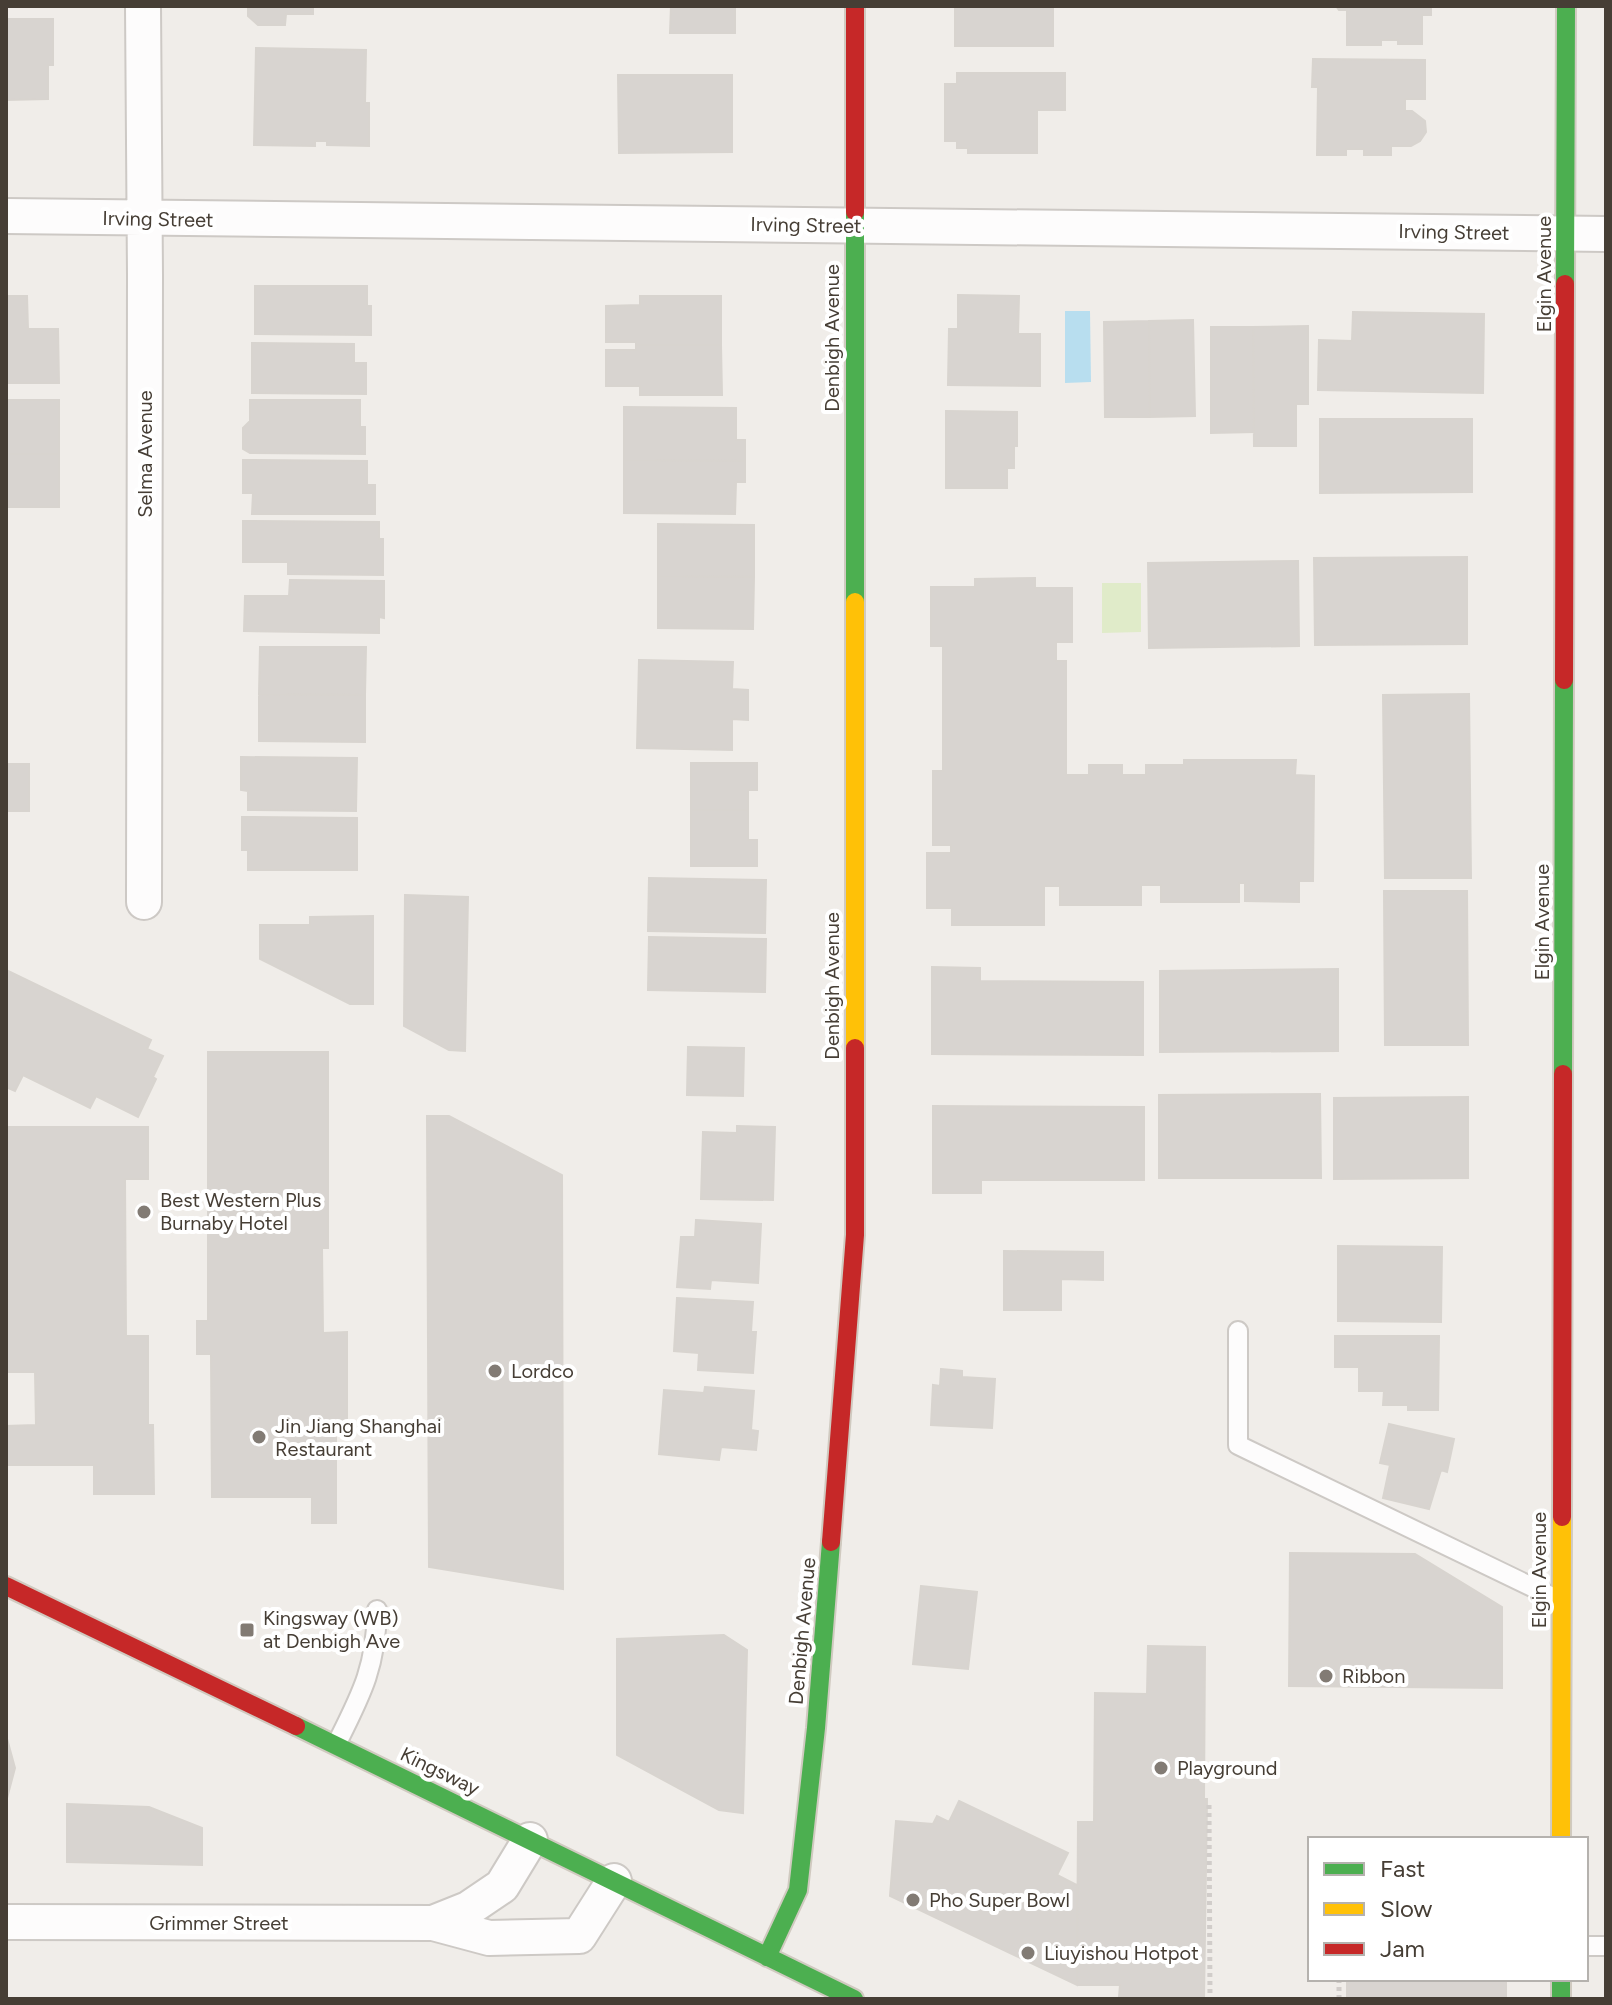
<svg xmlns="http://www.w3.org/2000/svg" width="1612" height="2005" font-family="Figtree,sans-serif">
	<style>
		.green { fill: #e0ebc9 }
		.water { fill: #b8deef }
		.building { fill: #d8d4d0; stroke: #d8d4cf; stroke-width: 2 }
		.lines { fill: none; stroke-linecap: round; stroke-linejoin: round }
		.lane-casing { stroke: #cdc9c5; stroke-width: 22 }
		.street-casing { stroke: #cdc9c5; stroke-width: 38 }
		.fast-casing { stroke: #d0cac0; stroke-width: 22 }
		.slow-casing { stroke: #d0cac0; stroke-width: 22 }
		.jam-casing { stroke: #d0cac0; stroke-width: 22 }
		.path { stroke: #d1cdca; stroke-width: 5; stroke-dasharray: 4 4; stroke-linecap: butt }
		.lane { stroke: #fdfcfc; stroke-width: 18 }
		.street { stroke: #fdfcfc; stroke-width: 34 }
		.fast { stroke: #4caf50; stroke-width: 18 }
		.slow { stroke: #ffc107; stroke-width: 18 }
		.jam { stroke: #c62828; stroke-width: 18 }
		.poi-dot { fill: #827b74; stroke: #fff; stroke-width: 3 }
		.labels { text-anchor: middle; stroke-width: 8; stroke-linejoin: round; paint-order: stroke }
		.street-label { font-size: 20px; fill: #463e35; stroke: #fff }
		.poi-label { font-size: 20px; fill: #463e35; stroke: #fff; text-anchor: start }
	</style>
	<rect width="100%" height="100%" fill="#f0ede9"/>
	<!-- green -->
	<path class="green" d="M1102 583H1141V632L1102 633Z"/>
	<!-- water -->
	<path class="water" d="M1065 311H1090L1091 382 1065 383Z"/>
	<!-- building -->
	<path class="building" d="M248 6H313V14H286L285 25H258L248 16Z
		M671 6H735V33H670Z
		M955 6H1053V46H955Z
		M1336 6H1431V15H1422V44H1398V40H1381V45H1347V10H1339Z
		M6 19H53V65H48V99L6 100Z
		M256 48 366 50 365 103H369V146L327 145V141H315V146L254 145Z
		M1313 59 1425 60V99H1405V111H1412L1425 121 1426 132 1420 141 1411 146H1391V155H1364V149H1346V155H1317L1318 87H1312Z
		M957 73H1065V110H1037V153H968V148H957V141H945V84H957Z
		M618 75H732V152L619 153Z
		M255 286H367V306H371V335L255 334Z
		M958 295 1019 296 1018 334H1040V386L948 385 949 329H958Z
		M6 296H27L28 329H58L59 383H6Z
		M640 296H721V345H636V342H606V306L640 305Z
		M1353 312 1484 314 1483 393 1318 390 1319 340 1352 341Z
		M1193 320 1195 416 1150 417 1149 321Z
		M1149 321 1150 417H1105L1104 322Z
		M1308 326V404H1296V446H1254L1253 327Z
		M1211 327H1253L1254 432 1211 433Z
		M252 343 354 344V363H366V394L252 393Z
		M636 345H721L722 395H640V386H606V350H636Z
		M6 400H59V454H6Z
		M250 400H360V427H365V454L250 453 243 449V428L250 421Z
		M624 407 736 408V440H745V461L624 460Z
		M946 411 1017 412V446H1014V468H1007V488H946Z
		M1320 419H1472V492L1320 493Z
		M6 454H59V507H6Z
		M243 460 367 461V485H375V514H252L253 493H243Z
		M624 460 745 461V482H736L735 514 624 513Z
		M243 521 379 522V539H383V575L288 574V562H243Z
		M658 524 754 525V577L658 576Z
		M1467 557V644L1315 645 1314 558Z
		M1298 561 1299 646 1149 648 1148 563Z
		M658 576 754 577 753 629 658 628Z
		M1035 578V588H1072V642H1056V661H1066V775H1089V765H1122V775H1146V765H1184V760H1296L1295 775 1314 776 1313 881H1299V902L1245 901V883H1239V902H1161V885H1141V905H1060V886H1044V925H952V908H927V853H951V845H933V771H943V646H931V587H975V579Z
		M290 580 384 581V618L379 617V633L244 631 245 596H289Z
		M260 647H366L365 695 259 694Z
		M639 660 733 662 732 689 748 690V720L732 719V750L637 748Z
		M259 694 365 695V742L259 741Z
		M1469 694 1471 878H1385L1383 695Z
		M241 757 357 758 356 811 248 810V791L241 790Z
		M691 763H757V790H748V810H691Z
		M6 764H29V811H6Z
		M691 810H748V840H757V866H691Z
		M242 817 357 818V870H248V850H242Z
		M649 878 766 880 765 933 648 931Z
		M1384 891H1467L1468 1045H1385Z
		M405 895 468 897 465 1051 449 1050 404 1026Z
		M373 916V1004H350L260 959V925H310V917Z
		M649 937 766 939 765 992 648 990Z
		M932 967 980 968V981L1143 982V1055L932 1054Z
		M1338 969V1051L1160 1052V971Z
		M6 970 151 1040 147 1049 163 1056 153 1077 156 1079 138 1117 96 1096 90 1108 23 1075 15 1091 6 1087Z
		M688 1047 744 1048 743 1096 687 1095Z
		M208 1052H328V1248H322L323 1333 347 1332V1429H336V1523H312V1497H212L211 1354H197V1321H208Z
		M1320 1094 1321 1178H1159V1095Z
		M1468 1097V1178L1334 1179V1098Z
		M933 1106 1144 1107V1180H981V1193H933Z
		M427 1116H449L562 1175 563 1589 429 1567Z
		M737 1126 775 1127 773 1200 701 1199 703 1132 737 1133Z
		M8 1127H148V1179H125L126 1336H148V1425H153L154 1494H94V1465H7L6 1426 36 1425 35 1372H6V1329H8L6 1204Z
		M696 1220 761 1224 758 1283 711 1280 710 1289 677 1287 681 1237H695Z
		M1338 1246 1442 1247 1441 1322 1338 1321Z
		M1004 1251 1103 1252V1280L1061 1279V1310H1004Z
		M677 1298 753 1302 751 1332H756L753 1373 698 1370 699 1353 674 1351Z
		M1335 1336H1439L1438 1410H1408V1405H1383L1384 1391H1359V1367H1335Z
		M941 1369 962 1371V1377L995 1379 992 1428 931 1425 933 1385 940 1386Z
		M705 1387 754 1391 751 1430 758 1431 756 1450 721 1447 719 1460 659 1454 664 1390 704 1393Z
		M1389 1424 1454 1439 1447 1472 1441 1470 1429 1509 1383 1498 1390 1465 1380 1463Z
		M1290 1553 1415 1554 1502 1607V1688L1289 1686Z
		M921 1586 977 1592 968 1669 913 1664Z
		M724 1635 747 1650 743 1813 719 1810 617 1755V1639Z
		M1148 1646 1205 1647 1204 1799H1207L1204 1999H1135L1119 1997 1120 1985H1077L1078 1822H1094L1095 1693 1147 1694Z
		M6 1735 15 1768 6 1802Z
		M959 1801 1068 1853 1057 1875 1077 1885V1985L890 1896 896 1821 933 1824 937 1816 949 1822Z
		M67 1804 149 1807 202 1828V1865L67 1862Z
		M1347 1979H1506V1999H1347Z"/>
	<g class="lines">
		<defs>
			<path id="lane" d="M1238 1331V1445L1561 1601
				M336 1745C361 1695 376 1668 377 1610
				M1586 1946H1606"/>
			<path id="street" d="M143 6 145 275 144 902
				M6 216 1606 234
				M6 1922 433 1923 489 1938 579 1936 614 1881
				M433 1923 468 1909 502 1886 530 1840"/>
			<path id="fast" d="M855 212V602
				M1565 284 1566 6
				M1563 1074 1564 680
				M296 1726 854 1999
				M767 1957 798 1890 816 1728 831 1542
				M1561 1979V1999"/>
			<path id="slow" d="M855 602V1048
				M1561 1839 1562 1517"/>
			<path id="jam" d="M855 6V212
				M1564 680 1565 284
				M1562 1517 1563 1074
				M831 1542 855 1235V1048
				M6 1586 296 1726"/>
		</defs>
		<!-- lane casing -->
		<use href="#lane" class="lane-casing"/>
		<!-- street casing -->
		<use href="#street" class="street-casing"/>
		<!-- fast casing -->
		<use href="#fast" class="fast-casing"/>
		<!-- slow casing -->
		<use href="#slow" class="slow-casing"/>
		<!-- jam casing -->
		<use href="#jam" class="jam-casing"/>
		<!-- path -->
		<path class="path" d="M1209 1805 1210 1999
			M1339 1999V1979"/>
		<!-- lane -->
		<use href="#lane" class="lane"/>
		<!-- street -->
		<use href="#street" class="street"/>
		<!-- fast -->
		<use href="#fast" class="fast"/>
		<!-- slow -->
		<use href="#slow" class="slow"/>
		<!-- jam -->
		<use href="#jam" class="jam"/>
	</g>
	<!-- markers -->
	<g class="poi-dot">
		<circle cx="144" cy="1212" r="8"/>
		<circle cx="495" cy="1371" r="8"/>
		<circle cx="259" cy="1437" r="8"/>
		<rect x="239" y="1622" width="16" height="16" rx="4"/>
		<circle cx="1326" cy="1676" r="8"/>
		<circle cx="1161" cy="1768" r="8"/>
		<circle cx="913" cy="1900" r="8"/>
		<circle cx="1028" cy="1953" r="8"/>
	</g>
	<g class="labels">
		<!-- street labels -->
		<g class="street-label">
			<text transform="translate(158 219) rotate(1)" y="7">Irving Street</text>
			<text transform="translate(806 225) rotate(1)" y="7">Irving Street</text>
			<text transform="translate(1454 232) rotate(1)" y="7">Irving Street</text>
			<text transform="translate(1544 274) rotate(-90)" y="7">Elgin Avenue</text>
			<text transform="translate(832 338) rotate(-90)" y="7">Denbigh Avenue</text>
			<text transform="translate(145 454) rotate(-90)" y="7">Selma Avenue</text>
			<text transform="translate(1542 922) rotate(-90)" y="7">Elgin Avenue</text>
			<text transform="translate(832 986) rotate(-90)" y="7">Denbigh Avenue</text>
			<text transform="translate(1539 1570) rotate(-90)" y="7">Elgin Avenue</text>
			<text transform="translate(802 1631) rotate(-85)" y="7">Denbigh Avenue</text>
			<text transform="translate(440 1771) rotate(26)" y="7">Kingsway</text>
			<text x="219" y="1930">Grimmer Street</text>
		</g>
		<!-- poi labels -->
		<g class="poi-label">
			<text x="160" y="1207">Best Western Plus<tspan x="160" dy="23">Burnaby Hotel</tspan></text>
			<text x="511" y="1378">Lordco</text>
			<text x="275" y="1433">Jin Jiang Shanghai<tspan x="275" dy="23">Restaurant</tspan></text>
			<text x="263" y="1625">Kingsway (WB)<tspan x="263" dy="23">at Denbigh Ave</tspan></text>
			<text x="1342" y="1683">Ribbon</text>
			<text x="1177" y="1775">Playground</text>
			<text x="929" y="1907">Pho Super Bowl</text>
			<text x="1044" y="1960">Liuyishou Hotpot</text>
		</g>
	</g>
	<!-- border -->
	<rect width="1612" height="2005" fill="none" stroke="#463e35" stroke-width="16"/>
	<!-- legend -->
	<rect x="1308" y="1837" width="280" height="144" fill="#ffffff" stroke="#b5b2ae" stroke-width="2"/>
	<rect x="1324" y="1863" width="40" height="12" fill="#4caf50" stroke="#b5b2ae" stroke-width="2"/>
	<text x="1380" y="1877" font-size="24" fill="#463e35">Fast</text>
	<rect x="1324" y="1903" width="40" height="12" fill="#ffc107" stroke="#b5b2ae" stroke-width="2"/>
	<text x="1380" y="1917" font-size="24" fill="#463e35">Slow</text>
	<rect x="1324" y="1943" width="40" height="12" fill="#c62828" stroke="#b5b2ae" stroke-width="2"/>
	<text x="1380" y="1957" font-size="24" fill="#463e35">Jam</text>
</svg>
